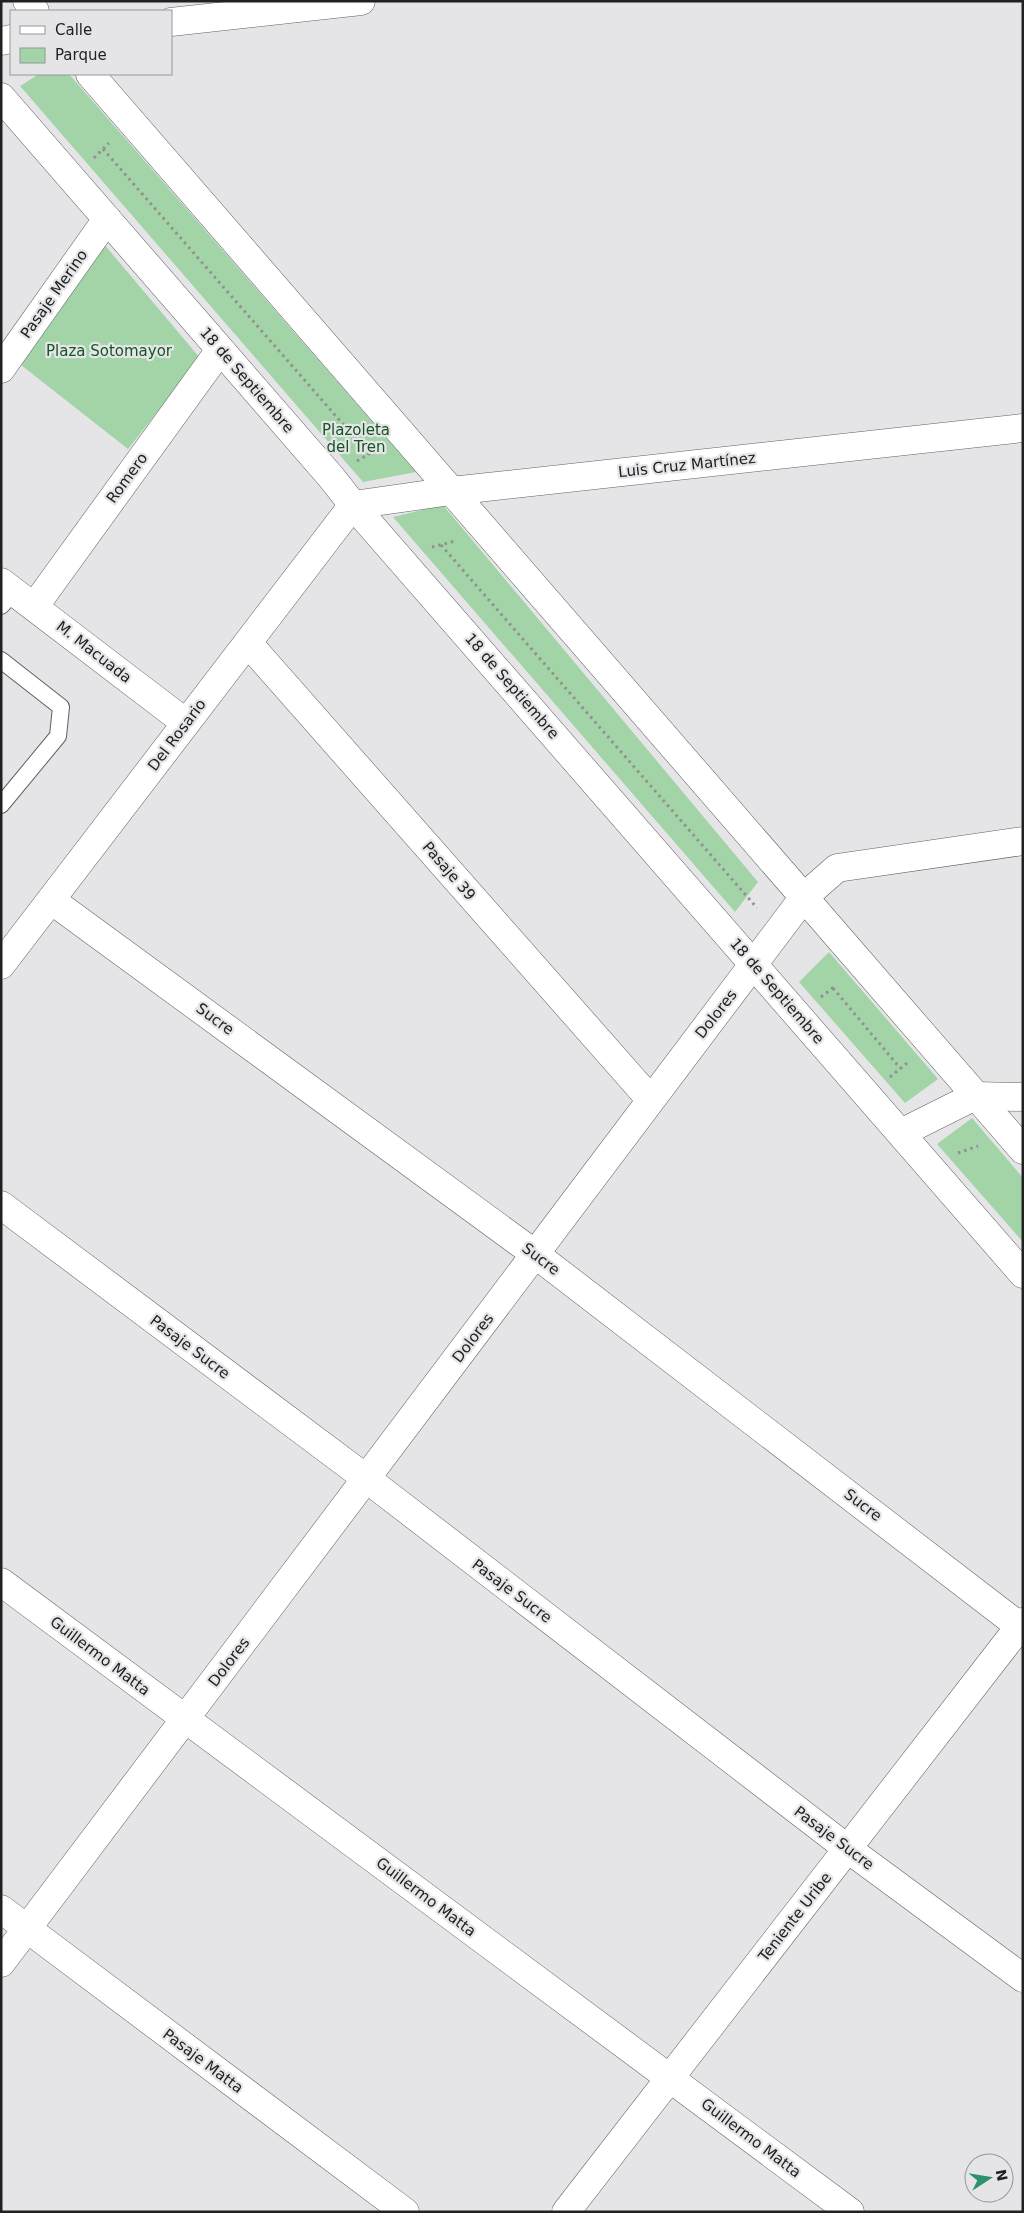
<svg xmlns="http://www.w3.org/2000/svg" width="1024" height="2213" font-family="'DejaVu Sans',sans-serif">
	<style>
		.green { fill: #a2d4a7 }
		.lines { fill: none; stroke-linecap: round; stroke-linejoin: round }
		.service-casing { stroke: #616164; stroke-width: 18 }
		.minor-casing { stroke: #616164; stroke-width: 29 }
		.tertiary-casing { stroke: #616164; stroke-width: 29 }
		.primary-casing { stroke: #616164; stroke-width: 29 }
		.path { stroke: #909092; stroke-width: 3; stroke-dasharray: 2.5 4; stroke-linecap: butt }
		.service { stroke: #fff; stroke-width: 16 }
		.minor { stroke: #fff; stroke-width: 28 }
		.tertiary { stroke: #fff; stroke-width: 28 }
		.primary { stroke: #fff; stroke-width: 28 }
		.labels { text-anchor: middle; stroke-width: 4.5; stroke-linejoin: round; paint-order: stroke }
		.street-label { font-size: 15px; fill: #212122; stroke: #e5e5e8 }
		.park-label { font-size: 15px; fill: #135522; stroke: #e5e5e8 }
	</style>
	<rect width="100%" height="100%" fill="#e5e5e8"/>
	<!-- green -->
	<path class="green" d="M39 74H69L416 472 363 482 20 86Z
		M103 243 200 358 128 449 21 365Z
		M443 505 758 882 735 912 393 517Z
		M829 952 938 1079 905 1103 799 982Z
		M972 1118 1023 1178V1242L937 1144Z"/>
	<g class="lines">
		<defs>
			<path id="service" d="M1 606 14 592
				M1 660 61 707 58 736 1 805"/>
			<path id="minor" d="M171 22 361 1
				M1 41 11 39
				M1 369 107 219
				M1 582 186 723
				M34 607 220 350
				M248 643 650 1099
				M51 900 535 1254 1023 1629
				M1 965 353 505 451 491 1023 428
				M901 1133 975 1096 1023 1097
				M1 1205 367 1479 848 1849 1023 1978
				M1 1909 405 2212
				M1 1963 804 897 837 868 1023 841"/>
			<path id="tertiary" d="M1 1582 850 2212
				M566 2212 1023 1622"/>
			<path id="primary" d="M27 1 35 11
				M90 74 1023 1150
				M1 97 331 477 353 505 1023 1274"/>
		</defs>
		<!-- service casing -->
		<use href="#service" class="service-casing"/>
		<!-- minor casing -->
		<use href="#minor" class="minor-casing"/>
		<!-- tertiary casing -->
		<use href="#tertiary" class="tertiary-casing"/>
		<!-- primary casing -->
		<use href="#primary" class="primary-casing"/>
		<!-- path -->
		<path class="path" d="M103 149 369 454
			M94 158 109 143
			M357 461 376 450
			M441 545 757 908
			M432 547 455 541
			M833 988 900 1068
			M821 997 834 987
			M890 1077 907 1063
			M958 1153 978 1146"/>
		<!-- service -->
		<use href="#service" class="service"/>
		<!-- minor -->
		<use href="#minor" class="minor"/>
		<!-- tertiary -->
		<use href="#tertiary" class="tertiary"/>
		<!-- primary -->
		<use href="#primary" class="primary"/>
	</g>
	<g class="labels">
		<!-- street labels -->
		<g class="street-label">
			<text transform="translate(54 294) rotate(-55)" y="5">Pasaje Merino</text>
			<text transform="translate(247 380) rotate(49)" y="5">18 de Septiembre</text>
			<text transform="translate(687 465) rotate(-6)" y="5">Luis Cruz Martínez</text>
			<text transform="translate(127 478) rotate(-54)" y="5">Romero</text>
			<text transform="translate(94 652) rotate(38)" y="5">M. Macuada</text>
			<text transform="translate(512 686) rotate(49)" y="5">18 de Septiembre</text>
			<text transform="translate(177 735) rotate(-53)" y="5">Del Rosario</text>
			<text transform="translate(449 871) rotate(49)" y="5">Pasaje 39</text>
			<text transform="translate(777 991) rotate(49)" y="5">18 de Septiembre</text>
			<text transform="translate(716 1014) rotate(-52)" y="5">Dolores</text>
			<text transform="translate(215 1019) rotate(36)" y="5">Sucre</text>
			<text transform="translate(541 1259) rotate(37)" y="5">Sucre</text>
			<text transform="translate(473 1338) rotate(-53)" y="5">Dolores</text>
			<text transform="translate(190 1347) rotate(37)" y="5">Pasaje Sucre</text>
			<text transform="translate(863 1505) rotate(37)" y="5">Sucre</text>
			<text transform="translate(512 1591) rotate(37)" y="5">Pasaje Sucre</text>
			<text transform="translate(100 1656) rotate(37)" y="5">Guillermo Matta</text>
			<text transform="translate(229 1662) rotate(-53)" y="5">Dolores</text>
			<text transform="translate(834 1838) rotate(37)" y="5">Pasaje Sucre</text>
			<text transform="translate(426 1897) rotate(37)" y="5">Guillermo Matta</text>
			<text transform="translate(795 1917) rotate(-52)" y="5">Teniente Uribe</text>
			<text transform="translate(203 2061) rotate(37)" y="5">Pasaje Matta</text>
			<text transform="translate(751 2138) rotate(37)" y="5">Guillermo Matta</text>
		</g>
		<!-- park labels -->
		<g class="park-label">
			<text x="109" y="356">Plaza Sotomayor</text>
			<text x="356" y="435">Plazoleta<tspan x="356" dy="17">del Tren</tspan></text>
		</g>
	</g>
	<!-- border -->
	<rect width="1024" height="2213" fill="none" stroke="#212122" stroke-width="5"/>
	<!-- legend -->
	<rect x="10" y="10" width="162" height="65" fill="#e5e5e8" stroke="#979799"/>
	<rect x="20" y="26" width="25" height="8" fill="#ffffff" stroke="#979799"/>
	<text x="55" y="35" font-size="15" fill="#212122">Calle</text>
	<rect x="20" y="48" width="25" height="15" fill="#a2d4a7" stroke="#979799"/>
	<text x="55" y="60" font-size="15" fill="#212122">Parque</text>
	<!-- north arrow -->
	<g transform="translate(989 2178) rotate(78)"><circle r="24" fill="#e5e5e8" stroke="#979799"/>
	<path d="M0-4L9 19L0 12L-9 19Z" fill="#2d916d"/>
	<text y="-8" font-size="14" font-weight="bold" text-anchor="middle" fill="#212122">N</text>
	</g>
</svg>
